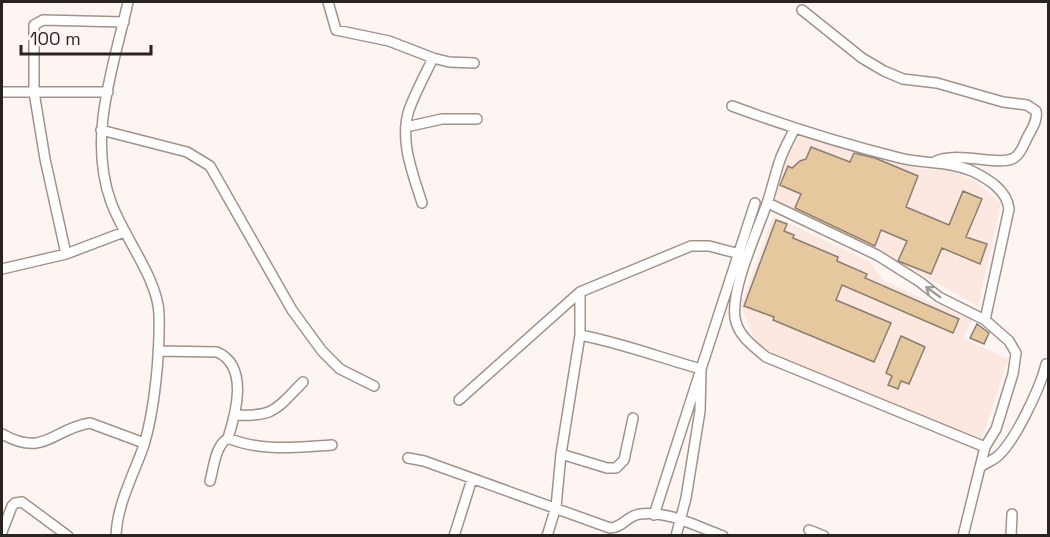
<svg xmlns="http://www.w3.org/2000/svg" width="1050" height="537" font-family="'Space Grotesk',sans-serif">
	<style>
		.medical { fill: #fce8e1 }
		.building { fill: #e5c89e; stroke: #887f71; stroke-width: 1.5 }
		.lines { fill: none; stroke-linecap: round; stroke-linejoin: round }
		.minor-casing { stroke: #a3928a; stroke-width: 12 }
		.minor { stroke: #fff; stroke-width: 9 }
		.oneway { stroke: #9f9c9b }
	</style>
	<rect width="100%" height="100%" fill="#fcf5f2"/>
	<!-- medical -->
	<path class="medical" d="M804 130 919 169 949 170 975 181 1001 203 978 306 897 261 774 200 783 161Z
		M773 216 870 262 884 281 972 320 963 338 1008 359 981 442 798 368 757 344 741 306Z"/>
	<!-- building -->
	<path class="building" d="M811 147 850 162 854 153 875 158 918 176 906 207 949 225 963 191 982 199 966 237 987 244 980 264 942 248 931 274 898 261 907 241 881 230 875 246 795 208 801 194 780 185 788 166 792 168 800 161 806 159Z
		M776 220 787 224 784 231 794 235 793 238 838 257 837 261 867 274 865 278 959 319 953 333 842 285 836 300 891 323 874 362 773 320 774 317 744 306Z
		M977 324 989 333 984 344 970 338Z
		M901 336 925 347 909 384 901 381 898 389 888 385 892 376 886 373Z"/>
	<g class="lines">
		<defs>
			<path id="minor" d="M328 2 336 30 389 41 433 58 449 62 474 63
				M802 10 862 58 884 71 903 79 937 83 1003 102 1027 105 1036 111C1038 121 1031 130 1027 138 1024 144 1021 154 1014 158 998 167 958 150 934 162
				M2 92H108
				M732 106C786 126 843 144 900 158 923 164 949 161 972 171 988 179 1007 190 1009 209L985 320
				M406 127 442 119H477
				M795 128C790 138 785 147 781 157 775 173 772 190 766 206 756 235 731 288 735 318 738 336 753 346 766 357L985 447
				M101 130 187 152 210 166 292 310 322 351 340 369 374 386
				M422 203C413 174 399 141 409 110 415 93 425 75 433 58
				M768 203 877 255 920 282 939 297 985 320 1009 341 1016 353 1013 374 996 429 985 447 963 536
				M66 254 45 159 34 92V25L43 20 124 22
				M2 269 66 254 124 232
				M580 335C622 343 661 358 701 369L654 515
				M158 351 217 352C249 366 236 413 228 438 215 446 214 467 210 481
				M459 400 580 292 691 246H709L740 254
				M235 415C275 417 276 409 303 382
				M2 434C45 458 52 429 90 423L144 443
				M228 438C261 452 296 447 332 445
				M561 454 607 468H616L624 460 633 418
				M408 458 424 461 610 528C622 528 628 515 640 514 667 510 698 527 723 536
				M980 467C986 463 994 460 999 455 1016 439 1041 386 1046 364
				M809 530 824 536
				M2 532 12 506 15 503 22 502 68 536
				M116 536C117 504 134 474 144 445 155 408 160 353 159 314 158 279 123 236 111 202 87 136 114 66 128 2
				M454 536 472 479
				M547 536 556 507 561 454 580 335V292
				M676 536 686 498 700 411 701 369 755 203
				M1011 536 1012 514"/>
		</defs>
		<!-- minor casing -->
		<use href="#minor" class="minor-casing"/>
		<!-- minor -->
		<use href="#minor" class="minor"/>
	</g>
	<!-- one-way arrows -->
	<defs><path id="oneway-shaft" d="M-6 0H5M1.5-3L5.5 0L1.5 3" fill="none" stroke-width="1.6" stroke-linecap="round" stroke-linejoin="round" transform="scale(1.5)"/></defs>
	<use class="oneway" href="#oneway-shaft" transform="translate(933 292) rotate(-144)"/>
	<!-- border -->
	<rect width="1050" height="537" fill="none" stroke="#2a2421" stroke-width="6"/>
	<!-- scale -->
	<path d="M21 45v9h130v-9" fill="none" stroke="#2a2421" stroke-width="3"/>
	<text x="30" y="45" font-size="18" fill="#2a2421" stroke="#fcf5f2" stroke-width="4.5" paint-order="stroke">100 m</text>
</svg>
